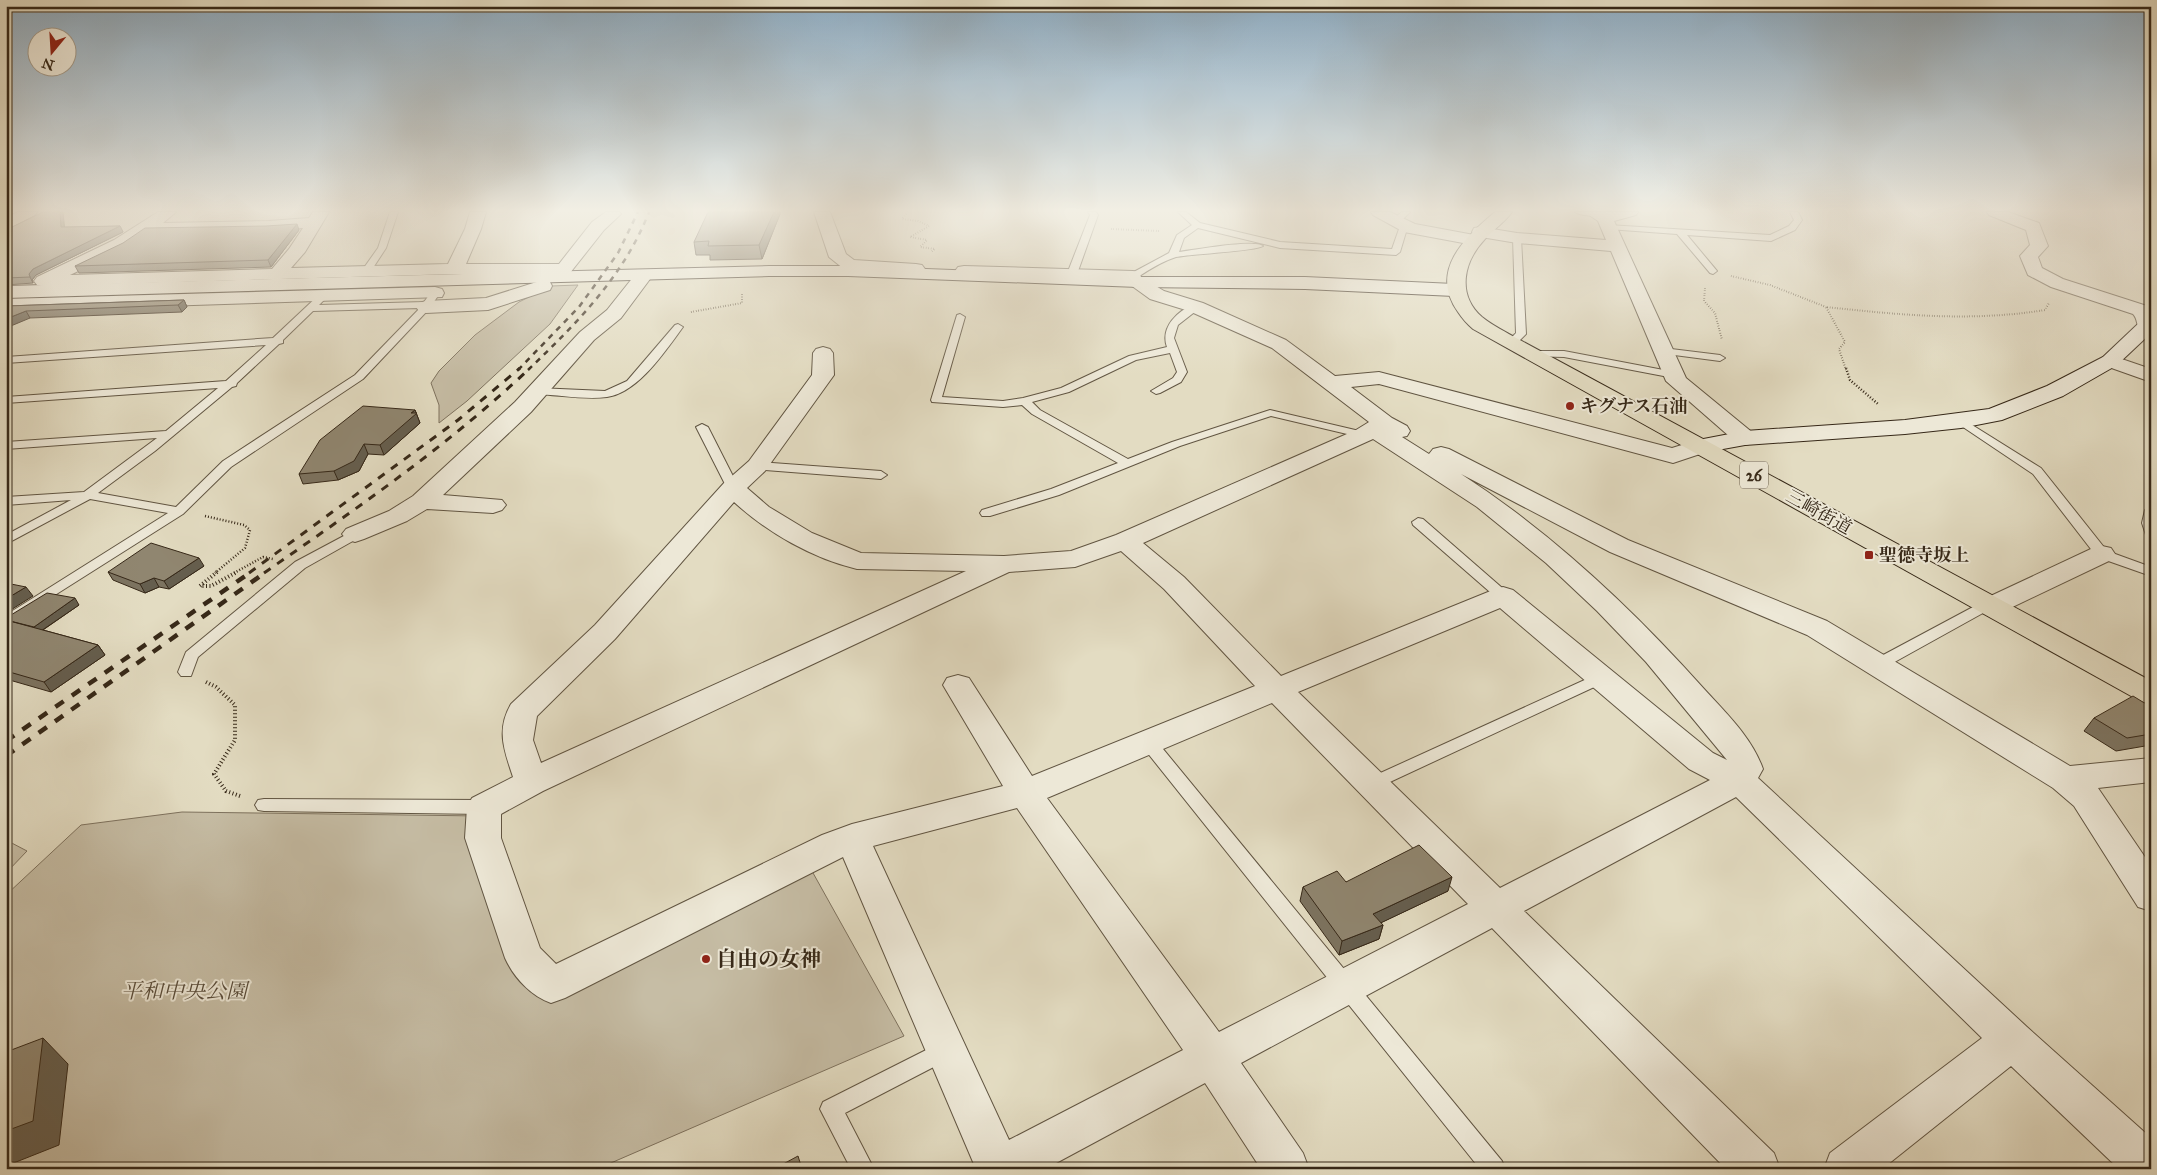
<svg xmlns="http://www.w3.org/2000/svg" width="2157" height="1175" font-family="'IM FELL Great Primer','Noto Serif JP',serif">
	<style>
		.green { fill: #c6bda5; stroke: #7e725e }
		.lines { fill: none; stroke-linecap: round; stroke-linejoin: round }
		.lane-casing { stroke: #615542; stroke-width: 2 }
		.street-casing { stroke: #615542; stroke-width: 2 }
		.secondary-casing { stroke: #362818; stroke-width: 2 }
		.primary-casing { stroke: #362818; stroke-width: 2 }
		.highway-casing { stroke: #362818; stroke-width: 2 }
		.path-far2 { stroke: #362818; stroke-width: 2; stroke-dasharray: 0.5 2; stroke-linecap: butt }
		.path-far1 { stroke: #362818; stroke-width: 2.5; stroke-dasharray: 1 2; stroke-linecap: butt }
		.path { stroke: #362818; stroke-width: 4; stroke-dasharray: 1 2.5; stroke-linecap: butt }
		.lane { fill: #ede8d7; fill-rule: evenodd }
		.street { fill: #ede8d7; fill-rule: evenodd }
		.secondary { fill: #ede8d7; fill-rule: evenodd }
		.primary { fill: #e3dcc2; fill-rule: evenodd }
		.highway { fill: #e3dcc2; fill-rule: evenodd }
		.rail-far2 { stroke: #362818; stroke-width: 2.5; stroke-dasharray: 5.5 5.5; stroke-linecap: butt }
		.rail-far1 { stroke: #362818; stroke-width: 3; stroke-dasharray: 8 8; stroke-linecap: butt }
		.rail { stroke: #362818; stroke-width: 4.5; stroke-dasharray: 10 10; stroke-linecap: butt }
		.wall { fill: #7c7360; stroke: #362818 }
		.shaded-wall { fill: #655e4e; stroke: #362818 }
		.building { fill: #908670; stroke: #362818 }
		.poi-dot { fill: #8f2418; stroke: #ede8d7; stroke-width: 2 }
		.labels { text-anchor: middle; stroke-width: 4; stroke-linejoin: round; paint-order: stroke }
		.shield { fill: #ede8d7; stroke: #6d6251; stroke-width: 1 }
		.shield-label { font-size: 16px; font-weight: bold; fill: #362818 }
		.poi-label { font-size: 18px; font-weight: bold; fill: #362818; stroke: #ede8d7; text-anchor: start }
		.street-label { font-size: 18px; fill: #362818; stroke: #ede8d7 }
		.near-poi-label { font-size: 21px; font-weight: bold; fill: #362818; stroke: #ede8d7; text-anchor: start }
		.near-park-label { font-size: 21px; font-style: italic; fill: #5a4d3b; stroke: #ede8d7 }
	</style>
	<rect width="100%" height="100%" fill="#e3dcc2"/>
	<filter id="stains"><feTurbulence type="fractalNoise" baseFrequency=".004" numOctaves="4"/><feColorMatrix values="0 0 0 0 .2 0 0 0 0 .09 0 0 0 0 .02 0 0 0 .5 -.17"/></filter>
	<radialGradient id="worn" r=".72"><stop offset=".6" stop-color="#630" stop-opacity="0"/><stop offset="1" stop-color="#630" stop-opacity=".3"/></radialGradient>
	<!-- green -->
	<path class="green" d="M578 285 550 324 467 401 439 423V405L431 383 439 371 475 335 519 302 551 286Z
		M182 812 481 816 551 986 803 855 904 1036 597 1169H6V895L81 825Z
		M6 840 27 851 6 873Z"/>
	<g class="lines">
		<defs>
			<path id="lane" d="M390 212H398L386 248 369 274H363L361 272 378 248Z
				M1088 212H1096L1098 215 1077 274 1075 276H1069L1067 274 1090 215Z
				M1178 212H1186L1200 223 1280 242 1392 249 1399 229 1410 225 1414 228 1406 232 1400 252 1396 255 1280 248 1198 228 1184 238 1179 252C1194 250 1253 239 1263 246 1257 251 1191 254 1176 257 1163 261 1150 269 1138 277L1143 282 1138 285 1135 284 1128 276 1130 274 1169 253 1177 235 1192 225Z
				M1402 212H1410L1398 224H1392V220Z
				M1575 212H1601L1602 213C1596 217 1581 216 1575 212Z
				M1790 212H1798L1802 220 1795 230 1771 241 1687 235 1717 271 1713 274 1710 273 1677 234 1608 229 1604 227 1608 225 1770 235 1789 226 1794 220Z
				M1517 235 1521 238 1526 334 1515 345 1511 346 1506 343 1516 333 1513 238Z
				M435 290 440 293 429 309 363 379 231 467 183 514 6 626V615L168 513 90 499 6 544V535L71 500 6 505V497L84 492 157 438 6 449V442L166 431 218 388 6 403V397L226 381 266 345 6 363V357L273 338 321 293 324 292 329 295 319 305 424 302 432 291ZM420 308 355 375 223 461 176 507 98 493 155 451 232 387 236 386 237 383 279 344 283 343V340L313 311Z
				M1196 304 1201 307 1178 325 1174 338 1187 372 1181 382 1160 393 1156 394 1151 391 1173 378 1177 372 1170 353 1136 360 1069 392 1032 402 1040 410 1128 459 1172 442 1270 410 1368 433 1370 435 1368 437 1364 438 1271 416 1180 446 1059 495 990 516H982L980 513 982 510 1051 489 1118 463 1032 414 1022 405 1003 407 932 402 931 400 957 315 960 314 965 317 942 397 1003 401 1023 398 1061 388 1129 356 1167 347C1160 328 1177 310 1196 304Z
				M678 324 683 327C666 350 638 393 607 397 586 400 559 395 537 394L532 391 537 388 605 391 627 381 675 325Z
				M1663 348 1720 355 1725 358 1720 361 1659 353 1658 351Z
				M1531 351H1564L1674 372 1679 375 1674 378 1564 357 1527 356 1526 354Z
				M1961 418 2041 468 2107 551 2151 567V576L2097 557 2033 474 1957 423 1955 421 1957 419Z
				M702 424 708 427 739 488 737 491H729L727 488 696 427Z
				M757 462 881 471 887 475 881 479 753 469 751 466 753 463Z
				M2151 506V536L2146 535 2142 523 2145 510Z
				M1418 518 1423 519 1508 593 1510 596 1508 599H1498L1413 525 1412 522Z
				M355 530 361 534 360 537 305 568 198 657 191 676H181L178 672 186 652 295 562Z
				M1992 602 1997 603 1999 606 1997 609 1983 613 1882 669H1872L1870 665 1872 661 1973 607Z
				M1600 673 1605 674 1608 678 1605 682 1377 788 1371 790 1365 788 1363 784 1365 780Z
				M1148 736 1154 738 1502 1161 1505 1169H1480L1142 746 1140 742 1142 738Z
				M264 799 484 800 490 802 493 807 490 812 484 814 264 811 258 810 255 805 258 800Z
				M944 1041 951 1044 954 1051 951 1058 845 1113 874 1169H851L820 1109 823 1102Z"/>
			<path id="street" d="M158 212H176L163 223 269 221 309 218 313 212H329L305 252 291 268 448 264 465 229 470 212H486L481 229 466 264H559L592 222 606 212H619L621 214 604 230 570 273 564 274H455L43 286 37 285 34 281 37 277 114 240ZM303 228 289 249 272 269 70 275 126 248 148 233 269 231Z
				M814 212H830L846 254 854 260 916 264 922 265 925 269 922 273 916 274 844 269 829 257Z
				M1371 212H1390L1415 224 1474 235 1472 232 1474 228 1480 227 1517 233 1606 240 1598 221 1589 215 1587 212H1638L1636 215 1614 221 1686 378 1753 433 1757 438 1753 443 1745 445 1737 443 1666 381 1611 251 1517 243 1481 237 1483 240 1480 244 1474 245 1404 232 1373 215Z
				M1987 212H2008L2039 223 2048 246 2038 257 2042 268 2063 279 2147 306 2151 310V331L2140 330C2136 325 2138 319 2133 314L2051 287 2028 275 2020 256 2030 245 2026 230 1989 215Z
				M964 266 1133 271 1139 272 1141 277 1164 291 1203 303 1286 340 1335 376 1379 372 1672 448 1701 439 1709 441 1713 446 1709 451 1673 463 1379 384 1351 387 1392 418 1407 426 1410 431 1407 436 1402 437 1429 454 1433 449 1441 447 1449 449 1628 540 1827 621 2070 766 2151 758V782L2098 788 2151 866V911L2138 907 2074 806 2053 788 1807 635 1610 552 1461 474C1552 533 1633 609 1705 690 1727 714 1752 738 1763 769L1758 778 2027 1027 2151 1138V1169H2119L2011 1066 1882 1169H1824L1830 1153 1982 1038 1736 797 1524 911 1774 1153 1780 1169H1726L1492 928 1241 1063 1303 1153 1309 1169H1261L1205 1083 1045 1169H976L843 857 565 998 551 1003C531 996 514 978 505 958L465 838 467 807 472 798 513 777C504 750 496 730 511 704L595 625 724 483 749 461 812 375 813 353 816 349 823 347 830 349 833 353 834 375 765 471 747 488 769 507 812 533 861 553 1004 556 1071 551 1116 535 1356 430 1369 422 1272 348 1189 311 1150 299 1132 286 1129 281 958 275 955 271 958 267ZM1373 439 1477 507 1546 563 1597 611 1646 662 1727 760 1713 753 1513 590 1503 587 1493 590 1281 676 1184 577 1143 543ZM734 502C768 533 812 558 857 569L966 571 541 763 533 740 537 716 615 639ZM1121 551 1164 589 1255 686 1032 776 969 678 958 675 947 678 943 685 1003 786 852 824 822 835 556 964 540 948 501 838V814L543 791 1009 572 1075 567ZM1500 608 1689 769 1710 780 1500 888 1298 692ZM1272 703 1468 904 1219 1032 1047 798ZM1017 808 1183 1050 1009 1140 873 846Z
				M644 270 650 271 653 275 621 318 594 340 531 412 443 495 502 500 506 505 502 510 493 513 427 509 407 521 364 539 355 542 346 539 342 534 346 529 389 511 413 496 515 402 580 332 607 310 638 271Z
				M543 280 550 282 552 286 550 290 488 310 426 313 419 311 416 307 419 303 426 301 486 298Z
				M435 287 442 289 444 293 442 297 6 311V299Z
				M2110 355 2151 369V382L2103 365 2100 361 2103 357Z
				M2102 546 2111 548 2115 554 2111 560 2002 612 1992 615 1982 612 1978 606 1982 600 2093 548Z"/>
			<path id="secondary" d="M769 266H848L1138 277H1305L1454 284 1461 286 1463 290 1461 294 1454 296 1305 289 1138 287 848 276H769L6 298V286Z
				M2147 320 2151 321V333L2117 365 2063 396 2002 420 1961 428 1905 434 1745 445 1701 453 1693 451 1689 446 1693 441 1745 431 1905 420 1989 409 2047 386 2103 357 2140 322Z"/>
			<path id="primary" d="M1495 212H1512C1505 222 1493 230 1485 239 1464 261 1456 294 1482 317 1493 326 1506 332 1518 339L2151 681V704L2140 701 1473 329C1467 324 1462 318 1458 312 1429 271 1464 238 1495 212Z"/>
			<path id="highway" d="M18 212H37L35 215 6 230V218Z"/>
		</defs>
		<!-- lane casing -->
		<use href="#lane" class="lane-casing"/>
		<!-- street casing -->
		<use href="#street" class="street-casing"/>
		<!-- secondary casing -->
		<use href="#secondary" class="secondary-casing"/>
		<!-- primary casing -->
		<use href="#primary" class="primary-casing"/>
		<!-- highway casing -->
		<use href="#highway" class="highway-casing"/>
		<!-- path-far2 -->
		<path class="path-far2" d="M908 212 902 219 918 221 929 226 910 237 927 240 920 247 935 249 931 252
			M1111 229 1159 231
			M1731 276 1770 285 1826 307
			M1705 288 1704 301 1715 313 1722 340
			M691 312 742 303V294
			M1846 370 1839 349 1845 342 1826 307C1900 315 1971 322 2045 310L2049 303"/>
		<!-- path-far1 -->
		<path class="path-far1" d="M1846 368 1850 380 1878 404
			M205 516 244 525 250 530 245 548 215 573
			M234 573 263 557 273 559"/>
		<!-- path -->
		<path class="path" d="M217 572 200 586H211L237 572
			M206 682 216 687 235 705V740L214 774 226 791 240 796"/>
		<!-- lane -->
		<use href="#lane" class="lane"/>
		<!-- street -->
		<use href="#street" class="street"/>
		<!-- secondary -->
		<use href="#secondary" class="secondary"/>
		<!-- primary -->
		<use href="#primary" class="primary"/>
		<!-- highway -->
		<use href="#highway" class="highway"/>
		<!-- rail-far2 -->
		<path class="rail-far2" d="M518 370 579 307 618 253 638 212
			M528 370C577 323 624 276 649 212"/>
		<!-- rail-far1 -->
		<path class="rail-far1" d="M249 573 458 420 520 368
			M264 573C356 509 449 445 530 368"/>
		<!-- rail -->
		<path class="rail" d="M6 741 251 572
			M6 756 266 572"/>
	</g>
	<!-- wall -->
	<path class="wall" d="M780 214 762 259 710 260V255H696L694 242Z
		M120 226 123 232 36 275 32 280 33 283 6 285V230Z
		M299 230 271 267 79 273 75 266Z
		M184 300 187 307 182 312 30 318 6 306Z
		M415 410 420 423 384 455 368 454 359 471 338 480 303 484 299 474Z
		M204 566 169 589 159 587 145 593 113 580 108 572Z
		M79 605 43 630 98 645 105 655 51 692 6 679V618Z
		M2151 707V745L2116 751 2084 731 2094 718Z
		M1346 882 1448 891 1380 923 1383 925 1379 939 1339 955 1300 901 1303 887Z"/>
	<!-- shaded-wall -->
	<path class="shaded-wall" d="M60 212H63L65 233 61 227Z
		M772 212H780V214L762 259 759 245Z
		M297 224 299 230 271 267 268 260Z
		M120 226 123 232 36 275 32 280 33 283 30 277 29 274 33 269Z
		M184 300 187 307 182 312 178 305Z
		M26 311 30 318 6 328V319Z
		M415 410 420 423 384 455 380 445Z
		M364 444 368 454 359 471 338 480 334 471Z
		M199 558 204 566 169 589 164 581Z
		M154 578 159 587 145 593 140 584Z
		M26 587 33 596 6 613V599Z
		M75 598 79 605 38 633 34 627Z
		M98 645 105 655 51 692 44 682Z
		M1452 877 1448 891 1370 928 1373 914Z
		M1383 925 1379 939 1339 955 1342 941Z
		M43 1038 68 1064 59 1145 6 1166V1131Z"/>
	<!-- building -->
	<path class="building" d="M43 212H60L61 227 120 226 33 269 29 274 30 277 6 278V230Z
		M708 212H774L759 245 708 246 709 241 694 242Z
		M297 224 268 260 75 266 123 243 145 228 266 226Z
		M184 300 178 305 26 311 6 319V306Z
		M363 406 415 410 411 413H417L380 445 364 444 354 461 334 471 299 474 320 440Z
		M151 543 199 558 164 581 154 578 140 584 108 572Z
		M6 583 26 587 6 599Z
		M47 593 75 598 34 627 6 620V618Z
		M6 620 98 645 44 682 6 671Z
		M2133 696 2151 707V734L2127 738 2094 718Z
		M1419 845 1452 877 1373 914 1383 925 1342 941 1303 887 1337 871 1346 882Z
		M43 1038 33 1121 6 1131V1052Z
		M798 1156 802 1169H774Z"/>
	<!-- sky -->
	<linearGradient id="sky" x2="0" y2="1"><stop stop-color="#8eacc2"/><stop offset="0.56" stop-color="#f2efe4"/><stop offset="1" stop-color="#f2efe4" stop-opacity="0"/></linearGradient>
	<rect width="2157" height="376" fill="url(#sky)"/>
	<!-- markers -->
	<g class="poi-dot">
		<circle cx="1570" cy="406" r="5"/>
		<rect x="1864" y="550" width="10" height="10" rx="2.5"/>
		<circle cx="706" cy="959" r="5"/>
	</g>
	<g class="labels">
		<!-- shield labels -->
		<rect class="shield" x="1740" y="461.5" width="28" height="27" rx="4"/>
		<g class="shield-label">
			<text x="1754" y="481">26</text>
		</g>
		<!-- poi labels -->
		<g class="poi-label">
			<text x="1580" y="412">キグナス石油</text>
			<text x="1879" y="561">聖徳寺坂上</text>
		</g>
		<!-- street labels -->
		<g class="street-label">
			<text transform="translate(1819 512) rotate(29)" y="6">三崎街道</text>
		</g>
		<!-- near-poi labels -->
		<g class="near-poi-label">
			<text x="716" y="966">自由の女神</text>
		</g>
		<!-- near-park labels -->
		<g class="near-park-label">
			<text x="184" y="998">平和中央公園</text>
		</g>
	</g>
	<!-- margin -->
	<rect width="2157" height="1175" fill="none" stroke="#e3dcc2" stroke-width="25"/>
	<rect x="8" y="8" width="2142" height="1160" fill="none" stroke="#362818" stroke-width="2.5"/>
	<rect x="12" y="12" width="2132" height="1150" fill="none" stroke="#362818"/>
	<!-- north arrow -->
	<g transform="translate(52 52) rotate(198)"><circle r="24" fill="#ede8d7" stroke="#a49b8b"/>
	<path d="M0-4L9 19L0 12L-9 19Z" fill="#8f2418"/>
	<text y="-8" font-size="14" font-weight="bold" text-anchor="middle" fill="#362818">N</text>
	</g>
	<rect width="100%" height="100%" filter="url(#stains)"/>
	<rect width="100%" height="100%" fill="url(#worn)"/>
</svg>
